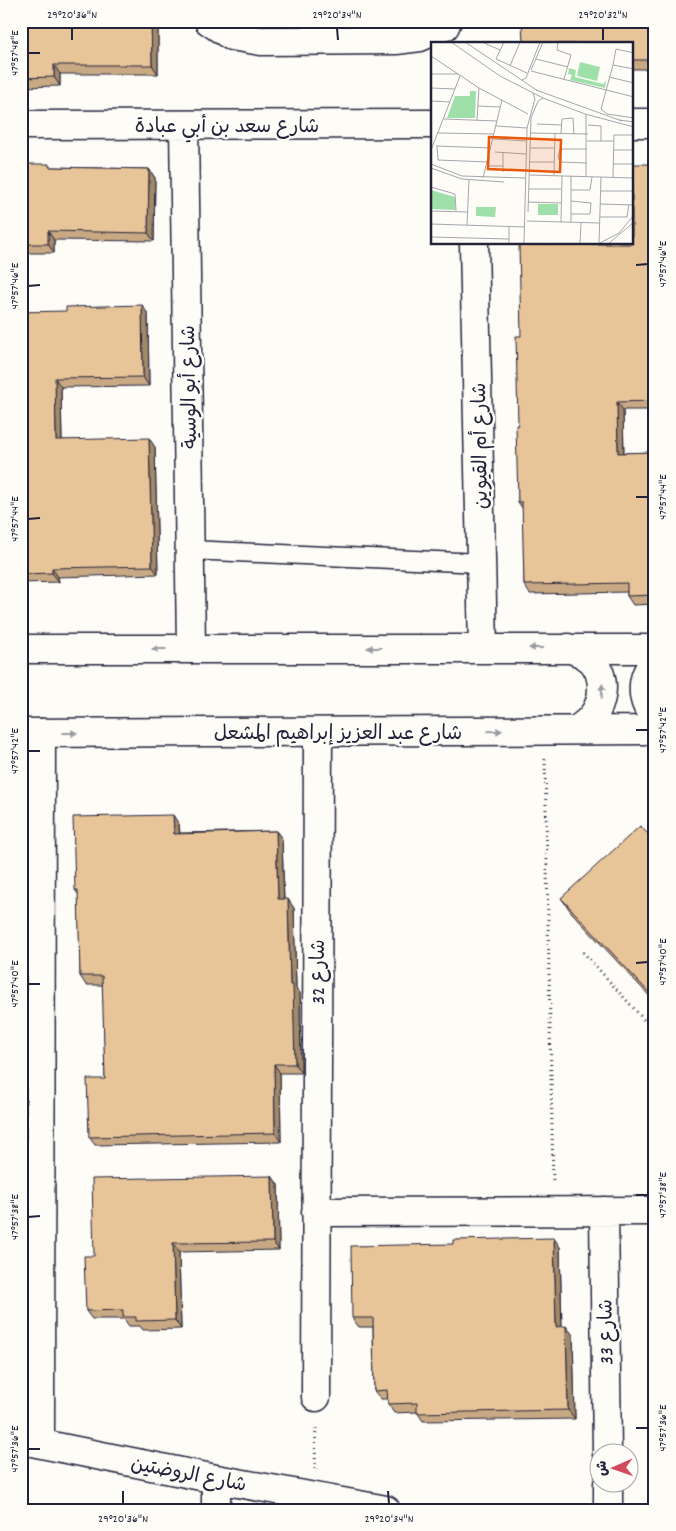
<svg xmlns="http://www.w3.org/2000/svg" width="676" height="1531" font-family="Dekko,'Playpen Sans Arabic',sans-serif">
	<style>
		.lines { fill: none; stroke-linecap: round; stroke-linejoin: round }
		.lane-casing { stroke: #22223b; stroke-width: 21 }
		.street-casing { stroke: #22223b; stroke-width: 31 }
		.secondary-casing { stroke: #22223b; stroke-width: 31 }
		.path { stroke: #22223b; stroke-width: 3; stroke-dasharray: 1 4; stroke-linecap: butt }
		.lane { stroke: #fdfcf7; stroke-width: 18 }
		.street { stroke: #fdfcf7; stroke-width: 28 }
		.secondary { stroke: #fdfcf7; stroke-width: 28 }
		.wall { fill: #c8a984; stroke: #22223b }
		.shaded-wall { fill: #a2896b; stroke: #22223b }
		.building { fill: #e8c499; stroke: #22223b }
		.oneway { fill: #9a9aa2 }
		.ticks { fill: none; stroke: #22223b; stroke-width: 2 }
		.labels { text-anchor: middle; stroke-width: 5; stroke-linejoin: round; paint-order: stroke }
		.street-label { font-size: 20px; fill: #22223b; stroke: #fdfcf7 }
		.inset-road { fill: none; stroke: #a5a5ac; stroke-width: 1 }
		.view { fill: #e8590c; fill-opacity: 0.15; stroke: #e8590c; stroke-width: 2.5 }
		.inset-edge { fill: none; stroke: #22223b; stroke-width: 2.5 }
		.neatline { fill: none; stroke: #22223b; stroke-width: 2 }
		.ticks-label { font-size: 12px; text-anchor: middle; fill: #22223b }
	</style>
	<rect width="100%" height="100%" fill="#fdfcf7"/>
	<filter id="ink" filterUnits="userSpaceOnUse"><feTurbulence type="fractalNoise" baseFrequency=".02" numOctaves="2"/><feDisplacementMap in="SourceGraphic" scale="10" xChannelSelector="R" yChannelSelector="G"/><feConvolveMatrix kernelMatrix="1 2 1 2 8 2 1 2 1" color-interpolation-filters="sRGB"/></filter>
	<g filter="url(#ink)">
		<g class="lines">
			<defs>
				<path id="lane" d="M190 550 481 563"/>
				<path id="street" d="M209 21 231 36 261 41 396 40 420 37 445 26 447 21
					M632 123H655
					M21 125 432 124
					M184 125 191 649
					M474 244 483 648
					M604 1211 607 1454
					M316 1212 655 1211
					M316 1397 318 733
					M22 1440 216 1479 386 1510
					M40 1443 41 733
					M216 1479V1510
					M608 1484V1510"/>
				<path id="secondary" d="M568 648C573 650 579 652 583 654 606 666 607 698 592 717 588 722 582 726 577 730
					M21 649H655
					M655 662C640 677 640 701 655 717
					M21 733 655 730"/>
			</defs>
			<!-- lane casing -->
			<use href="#lane" class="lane-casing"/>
			<!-- street casing -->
			<use href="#street" class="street-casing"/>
			<!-- secondary casing -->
			<use href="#secondary" class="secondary-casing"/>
			<!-- path -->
			<path class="path" d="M545 759 553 1183
				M583 952 655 1032
				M315 1469 316 1425"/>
			<!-- lane -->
			<use href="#lane" class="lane"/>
			<!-- street -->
			<use href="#street" class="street"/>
			<!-- secondary -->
			<use href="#secondary" class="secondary"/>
		</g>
		<!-- wall -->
		<path class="wall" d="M21 21H158V74H60V86L21 87Z
			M655 21V69H632V44Z
			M21 164 51 167 149 169 155 178 154 241 54 240V253H21Z
			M655 164V410H623L624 453 655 452V604L633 605 627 596V592L530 594 524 585 523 509 518 502 521 336Z
			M21 312 148 314 149 386 61 387 62 440 155 447 158 574 58 577 59 582 21 583Z
			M179 824 180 833 276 831 282 839 284 899 294 908 296 988 300 993 301 1073H280L281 1142 95 1145 89 1137 105 1079 103 985H86L80 976 79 895 75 890Z
			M655 841V1002L572 913 561 898Z
			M272 1176 278 1185 279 1250 179 1252 181 1329 143 1330 140 1326H129L124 1319H92L86 1311 94 1256Z
			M560 1247 562 1327 573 1335 575 1419 423 1421 417 1412 394 1413 388 1404V1399H381L374 1391 373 1327H359L352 1318Z"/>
		<!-- shaded-wall -->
		<path class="shaded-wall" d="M151 21H158V74L152 65Z
			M54 65 60 74V86L54 77Z
			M149 169 155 178 154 241 148 233Z
			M48 231 54 240V253L48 244Z
			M142 305 148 314 149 386 143 377Z
			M55 378 61 387 62 449 56 440Z
			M617 402 623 410 624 462 618 453Z
			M149 438 155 447 158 574 152 566Z
			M52 568 58 577 59 582 52 573Z
			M173 815 179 824 180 842 174 834Z
			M276 831 282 839 284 908 278 899Z
			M288 899 294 908 296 988 300 993 301 1073 295 1064 290 985Z
			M274 1064 280 1073 281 1142 275 1133Z
			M272 1176 278 1185 279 1250 273 1242Z
			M554 1238 560 1247 562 1336 556 1327Z
			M173 1243 179 1252 181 1329 175 1320Z
			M566 1326 573 1335 575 1419 568 1410Z"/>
		<!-- building -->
		<path class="building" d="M21 21H151L152 65H54V77L21 78Z
			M522 21H655V60H632V44H523Z
			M21 164H49V167L149 169 148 233 48 231V244H21Z
			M632 164H655V401L617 402 618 453 655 452V568L654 569 655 595 627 596V583L524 585 522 502H518L516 425H518L516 336H521L519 244H632Z
			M142 305 143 377 55 378 56 440 149 438 152 566 52 568V573L21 574V312L66 311V307Z
			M173 815 174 834 276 831 278 899H288L290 985H293L295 1064H274L275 1133 89 1137 87 1079H105L102 976H80L78 890H75L73 817Z
			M640 826 655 841V999L561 898Z
			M272 1176 273 1242 173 1243 175 1320 136 1321V1317H123V1310L86 1311 84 1256H94L92 1179Z
			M554 1238 556 1327 566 1326 568 1410 417 1413V1403L388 1404 387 1390 374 1391 373 1318H352L351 1246 453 1244V1240Z
			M653 1343H655V1398Z"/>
		<!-- one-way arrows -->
		<defs><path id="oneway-solid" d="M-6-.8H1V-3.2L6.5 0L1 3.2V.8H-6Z" transform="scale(1.25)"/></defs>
		<g class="oneway">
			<use href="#oneway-solid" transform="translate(374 648) rotate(180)"/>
			<use href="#oneway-solid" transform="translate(536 648) rotate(-180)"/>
			<use href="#oneway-solid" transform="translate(159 649) rotate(180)"/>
			<use href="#oneway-solid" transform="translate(602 691) rotate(-87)"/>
			<use href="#oneway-solid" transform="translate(495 731) rotate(-1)"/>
			<use href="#oneway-solid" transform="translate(70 733)"/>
		</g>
	</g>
	<!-- ticks -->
	<path class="ticks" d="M72 28V40M337 28 338 40M603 28V40M28 53H40M636 265 648 264M28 286 40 285M636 497H648M28 519 40 518M636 730H648M28 751H40M636 963 648 962M28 984H40M636 1195H648M28 1217 40 1216M636 1428H648M28 1449H40M123 1491V1504M388 1491 389 1504"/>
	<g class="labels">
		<!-- street labels -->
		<g class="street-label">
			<text x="227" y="132">شارع سعد بن أبي عبادة</text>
			<text transform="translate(188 387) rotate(-91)" y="7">شارع أبو الوسية</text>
			<text transform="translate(479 446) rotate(-91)" y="7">شارع أم القيوين</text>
			<text x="338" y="739">شارع عبد العزيز إبراهيم المشعل</text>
			<text transform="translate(317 972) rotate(-90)" y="7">شارع 32</text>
			<text transform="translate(605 1332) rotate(-91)" y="7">شارع 33</text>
			<text transform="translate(189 1473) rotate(11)" y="7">شارع الروضتين</text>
		</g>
	</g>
	<!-- overview -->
	<g transform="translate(431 42)">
		<rect width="202" height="202" fill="#fdfcf7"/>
		<path d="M39 49H45L44 76H16L24 54H39ZM0 148 24 155V168L0 167ZM107 162H127V173H107Z" fill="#9fe0aa"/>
		<path d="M138 26 145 28 144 35 172 42 175 39 174 46 139 38 141 33 137 32Z" fill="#9fe0aa"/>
		<path d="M149 20 169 25 166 39 146 34ZM45 165H65L64 175 45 174Z" fill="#9fe0aa"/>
		<path class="inset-road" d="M20 0 69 34 112 56 154 72 203 85M34 0 107 49M51 0 69 8M73 0 65 17 96 31M127 0 126 8 140 13 133 37M0 14 48 46 97 72M105 17 137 25M182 23 185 7 203 11M79 24 89 0M203 27 182 23 170 67 176 72 203 76M100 28 112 0M100 29 203 55M0 32H27M178 35 203 41M91 38 95 36 109 0M0 46 24 47M105 48 191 79M0 59 19 60M47 64 69 65M155 72V134M13 77 66 79M46 78 48 46M188 78 203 80M106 82 131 83M157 83 170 84V99M65 84 96 86M7 91 63 92M99 91 157 92M130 91 131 77 142 76 143 92M62 97 95 99M156 99H183M5 104 60 106M6 104 7 118 57 120M99 106H123M0 108 29 34M183 108H203M64 110 95 112M98 120H123M156 121 130 120 127 116 129 107H156M0 122 31 134 94 136M182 122H203M56 124H72M0 126 31 137 73 140M72 130V111M98 133 203 136M123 133 124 91M182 135 183 93H203M52 136 71 58M0 145 24 152 25 169M98 147H130M140 148H159L161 135M170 149H203M97 160 130 161M169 162 203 163M0 169 37 170M97 170 100 76 107 59 112 56M140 172H159L160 161 140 159M169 175H196L198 162M96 179 169 181M130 180 131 134M140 180V134M0 182 94 185M36 183 38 138M0 195 78 197M78 202V184M93 202 96 86 104 57 102 51M149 202 150 180M167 202 188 191 203 173M168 202 170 135M177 202 203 180"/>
		<path class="view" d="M58 95 130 98 129 130 57 127Z"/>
		<rect width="202" height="202" class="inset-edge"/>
	</g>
	<!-- margin -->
	<rect width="676" height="1531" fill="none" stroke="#fdfcf7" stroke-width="55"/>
	<!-- north arrow -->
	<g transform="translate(614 1468) rotate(268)"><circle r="24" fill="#fdfcf7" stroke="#a5a5ac"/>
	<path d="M0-4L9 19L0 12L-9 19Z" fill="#d1495b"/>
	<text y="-8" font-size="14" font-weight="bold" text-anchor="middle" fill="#22223b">ش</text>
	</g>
	<rect x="28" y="28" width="620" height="1476" class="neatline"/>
	<g class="ticks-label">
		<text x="72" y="18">29°20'36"N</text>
		<text x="337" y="18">29°20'34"N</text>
		<text x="603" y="18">29°20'32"N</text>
		<text transform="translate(14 53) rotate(-90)" y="4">47°57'48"E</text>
		<text transform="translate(662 264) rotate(-90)" y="4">47°57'46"E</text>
		<text transform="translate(14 286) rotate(-90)" y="4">47°57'46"E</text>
		<text transform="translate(662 497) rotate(-90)" y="4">47°57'44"E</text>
		<text transform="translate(14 519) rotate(-90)" y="4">47°57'44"E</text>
		<text transform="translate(662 730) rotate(-90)" y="4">47°57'42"E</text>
		<text transform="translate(14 751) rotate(-90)" y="4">47°57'42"E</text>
		<text transform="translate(662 962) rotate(-90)" y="4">47°57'40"E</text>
		<text transform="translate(14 984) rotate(-90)" y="4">47°57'40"E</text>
		<text transform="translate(662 1195) rotate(-90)" y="4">47°57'38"E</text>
		<text transform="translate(14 1217) rotate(-90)" y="4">47°57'38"E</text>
		<text transform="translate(662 1428) rotate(-90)" y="4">47°57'36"E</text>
		<text transform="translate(14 1449) rotate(-90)" y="4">47°57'36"E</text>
		<text x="123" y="1522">29°20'36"N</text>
		<text x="389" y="1522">29°20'34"N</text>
	</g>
</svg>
